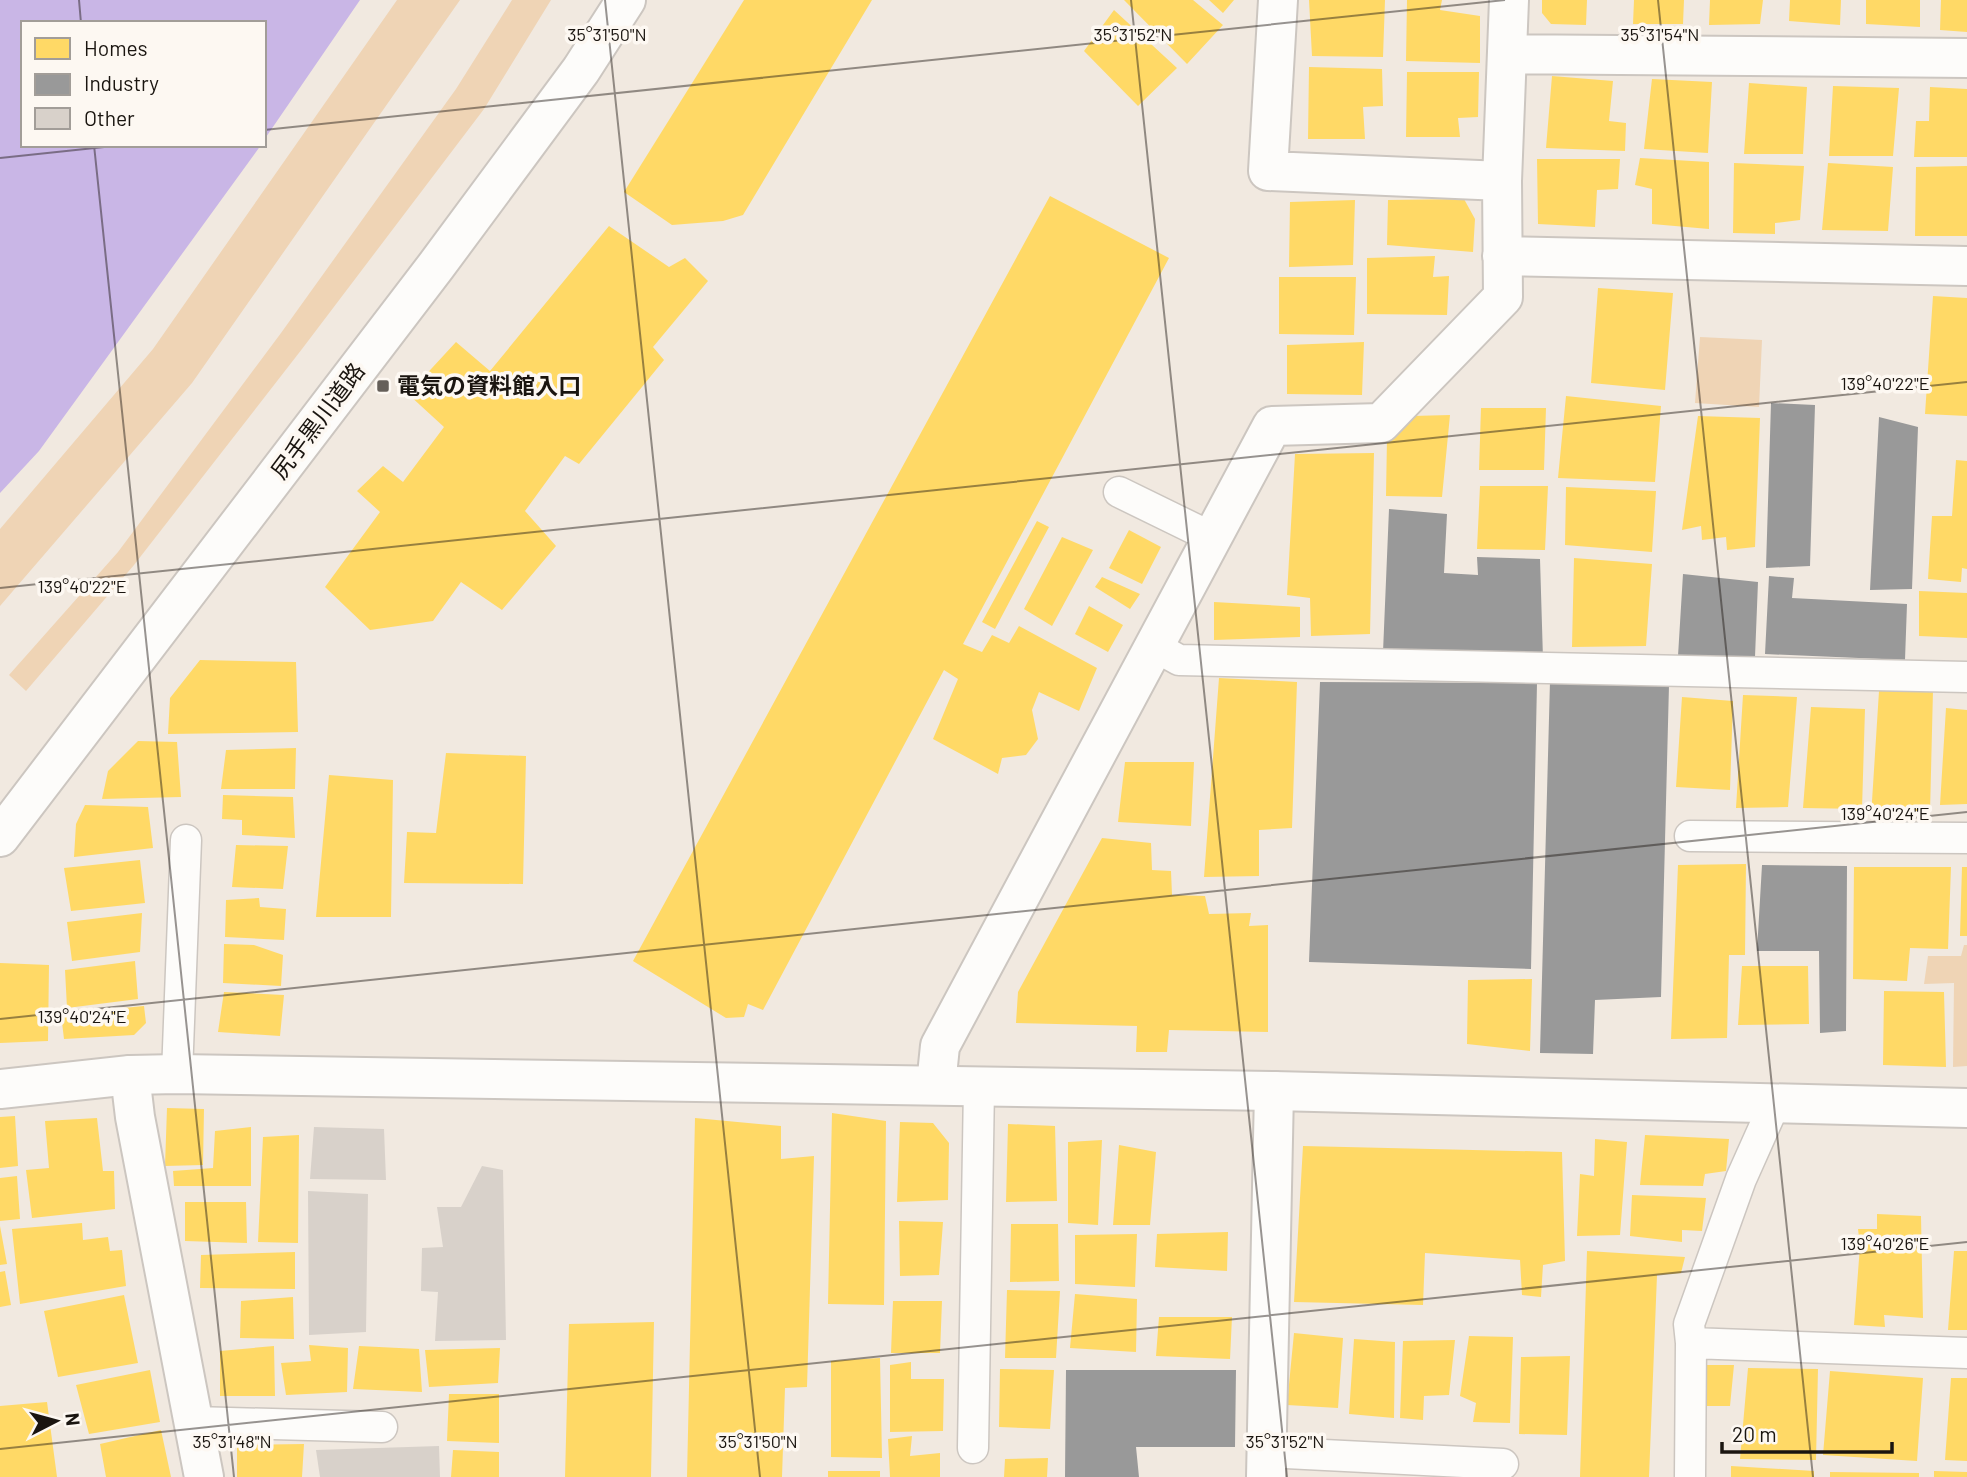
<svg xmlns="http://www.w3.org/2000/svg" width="1967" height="1477" font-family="Barlow,'Noto Sans JP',sans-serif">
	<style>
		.green { fill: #efd4b5 }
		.water { fill: #c9b6e6 }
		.homes { fill: #ffd966 }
		.industry { fill: #999 }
		.building { fill: #d8d1ca }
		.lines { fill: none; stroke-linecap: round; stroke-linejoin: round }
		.lane-casing { stroke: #ccc6c0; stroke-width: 33 }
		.street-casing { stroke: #ccc6c0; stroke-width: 42 }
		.secondary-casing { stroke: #ccc6c0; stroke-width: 42 }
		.lane { stroke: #fdfcfa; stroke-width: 30 }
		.street { stroke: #fdfcfa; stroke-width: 38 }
		.secondary { stroke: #fdfcfa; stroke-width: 38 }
		.ticks { fill: none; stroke: #1a1510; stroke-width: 2; stroke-opacity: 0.45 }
		.poi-dot { fill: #655f59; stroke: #fdf8f2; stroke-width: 2.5 }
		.labels { text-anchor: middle; stroke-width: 7; stroke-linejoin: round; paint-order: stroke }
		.poi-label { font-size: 23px; font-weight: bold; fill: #1a1510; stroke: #fdf8f2; text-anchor: start }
		.street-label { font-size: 23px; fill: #1a1510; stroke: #fdf8f2 }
		.ticks-label { font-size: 18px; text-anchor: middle; fill: #1a1510; stroke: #fdf8f2; stroke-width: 7; stroke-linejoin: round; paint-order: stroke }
	</style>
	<rect width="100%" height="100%" fill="#f1e9e0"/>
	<!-- green -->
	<path class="green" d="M397 0H460L192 383 0 606V529L153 349Z
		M512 0H551L484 109 302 349 134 565 26 691 9 675 118 552 281 333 456 89Z
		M1700 337 1762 340 1759 407 1695 403Z
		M1964 945H1967V1066L1953 1067 1954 983 1924 984 1928 956H1961Z"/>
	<!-- water -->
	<path class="water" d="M0 0H360L264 140V23H23V145H261L39 451 0 493Z"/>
	<!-- homes -->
	<path class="homes" d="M744 0H872L743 215 723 221 672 225 624 192Z
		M1124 0H1193L1223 25 1187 64Z
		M1209 0H1234L1223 13Z
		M1309 0H1385L1383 57 1312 56Z
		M1407 0H1442L1440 10 1480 16V63L1406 61Z
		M1542 0H1587L1586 25 1551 24 1542 13Z
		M1634 0H1684L1683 24H1633Z
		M1710 0H1763L1760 24 1709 25Z
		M1790 0H1841L1840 25 1789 21Z
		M1866 0H1920V27L1866 24Z
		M1941 0H1967V32L1940 30Z
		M1114 10 1177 68 1138 106 1084 51Z
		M1309 67 1382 69 1383 106 1363 107 1365 139H1308Z
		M1407 72H1479L1478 117 1458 118 1460 137H1406Z
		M1552 76 1613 81 1609 121 1626 123 1625 151 1546 148Z
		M1652 79 1712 82 1708 153 1644 149Z
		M1749 83 1807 87 1803 154H1744Z
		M1833 86 1899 88 1893 156H1829Z
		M1930 87 1967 89V157H1914L1916 121H1929Z
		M1640 158 1709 162V229L1652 224V189L1635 185Z
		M1537 159H1620L1618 189 1597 190 1595 227 1538 224Z
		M1734 163 1804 166 1800 220 1775 223V234L1733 233Z
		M1828 163 1893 167 1888 231 1822 230Z
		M1967 166V236H1915L1916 167Z
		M1050 196 1169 258 963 644 982 652 992 635 1009 643 1019 626 1097 668 1079 711 1039 692 1032 710 1038 739 1026 755 1002 758 998 774 933 739 958 679 944 670 763 1010 748 1004 744 1017 726 1018 633 961Z
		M1464 199 1475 219 1473 252 1387 245 1388 200Z
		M1355 200 1353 265 1289 267 1290 202Z
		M609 226 669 267 685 258 708 281 653 347 664 360 579 464 565 456 525 511 556 546 502 610 461 582 433 621 370 630 325 587 380 512 357 491 383 466 403 482 444 427 408 394 456 342 490 371Z
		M1435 256 1433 277 1449 276 1447 315 1367 314V258Z
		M1279 277H1356L1354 335 1279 334Z
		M1598 288 1673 293 1665 390 1591 383Z
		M1933 296 1967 298V416L1925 414Z
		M1364 342 1362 395 1287 394V345Z
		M1566 396 1661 406 1655 482 1558 478Z
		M1481 408H1546L1544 470H1479Z
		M1450 415 1442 497 1386 496 1387 438 1412 416Z
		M1698 416 1760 418 1755 547 1727 550 1726 537 1702 540 1701 526 1682 530Z
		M1374 453 1370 634 1311 636 1310 598 1287 595 1295 454Z
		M1956 460 1967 461V569L1962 568 1961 582 1928 579 1932 516H1952Z
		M1480 486H1548L1545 550 1477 549Z
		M1566 487 1656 491 1652 552 1565 545Z
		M1037 521 1049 527 995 629 982 622Z
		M1129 530 1161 547 1142 584 1109 568Z
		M1062 537 1093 550 1052 626 1024 609Z
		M1574 558 1652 564 1646 646 1572 647Z
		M1102 577 1140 594 1130 609 1095 587Z
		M1919 591 1967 593V638L1919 636Z
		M1214 602 1300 607V637L1214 640Z
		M1089 606 1123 625 1108 652 1075 634Z
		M200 660 296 662 298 732 168 734 170 698Z
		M1219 678 1297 682 1292 828 1259 830V876L1204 877Z
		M1933 690 1930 813 1871 817 1879 691Z
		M1743 695 1797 697 1788 807 1736 808Z
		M1682 697 1733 701 1730 790 1676 787Z
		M1811 707 1865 709 1862 809 1803 808Z
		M1946 708 1967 710V804L1940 805Z
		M138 741 177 742 181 797 102 799 108 771Z
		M296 748 295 789H221L226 750Z
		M446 753 526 756 523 884 404 883 407 832 436 833Z
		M1125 762H1194L1191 826 1118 822Z
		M329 775 393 780 391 917H316Z
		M223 795 293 797 295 838 242 835V820L222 819Z
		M85 805 148 807 153 848 74 857 76 824Z
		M1102 838 1151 843 1152 870 1171 871 1172 895 1205 896 1209 914 1251 913 1249 926 1268 925V1032L1169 1030 1167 1052H1136L1137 1026 1016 1023 1018 992Z
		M236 845 288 846 283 889 232 887Z
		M140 860 145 903 71 911 64 868Z
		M1746 864 1745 955H1729L1727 1038 1671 1039 1678 865Z
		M1854 867H1951L1948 949 1910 948 1907 981 1853 979Z
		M1962 867H1967V936H1960Z
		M259 898 260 907 286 909 284 940 225 937 226 900Z
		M142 913 140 952 72 961 67 922Z
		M224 944 254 945 283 955 281 986 223 983Z
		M135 961 138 999 67 1008 65 970Z
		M0 963 49 965 48 1041 0 1043Z
		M1742 966H1808L1809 1024 1738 1025Z
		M1532 979 1530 1051 1467 1044 1468 980Z
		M1884 991 1944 992 1946 1067 1883 1065Z
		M224 992 284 995 280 1036 218 1032Z
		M144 1006 146 1023 134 1035 64 1039 61 1014Z
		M167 1108 204 1109 203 1165 165 1166Z
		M832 1113 886 1121 884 1305 828 1304Z
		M15 1116 18 1166 0 1168V1117Z
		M97 1118 103 1171H114L115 1209 32 1218 26 1170 49 1168 45 1121Z
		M695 1118 781 1126V1159L814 1156 807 1387 785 1388 782 1477H687Z
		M900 1122 933 1123 949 1143 948 1200 897 1202Z
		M1008 1124 1055 1126 1057 1201 1006 1202Z
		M251 1127V1186H174L173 1171 213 1168 215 1131Z
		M299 1135 298 1243 258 1242 263 1137Z
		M1645 1135 1729 1139 1726 1171 1705 1174 1703 1186 1640 1185Z
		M1595 1139 1627 1142 1620 1235 1577 1236 1580 1174 1594 1176Z
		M1102 1140 1098 1225 1068 1223V1142Z
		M1119 1145 1156 1152 1150 1225H1113Z
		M1303 1146 1562 1152 1565 1261 1543 1265 1541 1297 1522 1295 1520 1260 1425 1253 1423 1305 1294 1302Z
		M17 1176 20 1219 0 1221V1178Z
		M1632 1195 1706 1198 1702 1231 1682 1230V1242L1630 1236Z
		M185 1202H246L247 1243 185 1241Z
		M1877 1214 1921 1216 1923 1318 1884 1315 1885 1327 1854 1325 1860 1246 1858 1229H1877Z
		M899 1221 943 1222 939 1275 900 1276Z
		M82 1223 83 1240 108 1237 110 1251 122 1250 126 1286 20 1304 12 1229Z
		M1011 1224H1058L1059 1281 1010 1282Z
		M0 1226 7 1264 0 1265Z
		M1228 1232 1227 1271 1155 1267 1157 1234Z
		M1137 1234 1135 1287 1075 1284V1235Z
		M1587 1251 1685 1257 1681 1273 1657 1275 1649 1477H1580Z
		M1954 1251H1967V1330H1948Z
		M295 1252V1289L200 1288 201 1255Z
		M5 1271 11 1305 0 1307V1272Z
		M1007 1290 1060 1291 1056 1358H1005Z
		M1075 1294 1137 1299 1136 1352 1070 1348Z
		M124 1295 138 1363 58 1377 44 1311Z
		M293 1297 294 1339 240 1338 241 1301Z
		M893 1301H942L940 1353H891Z
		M1159 1317H1232L1230 1359 1156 1356Z
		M654 1322 651 1477H565L569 1324Z
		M1294 1333 1343 1338 1338 1408 1287 1405Z
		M1469 1336 1513 1337 1510 1423 1473 1422 1476 1403 1460 1396Z
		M1354 1339 1395 1342 1394 1418 1349 1414Z
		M1455 1340 1449 1395 1424 1396 1423 1420 1400 1418 1403 1341Z
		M309 1345 348 1348 347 1392 286 1395 281 1363 311 1361Z
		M274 1346 275 1396H220V1351Z
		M359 1346 419 1349 422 1392 353 1389Z
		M500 1348 498 1383 429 1387 425 1350Z
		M1570 1356 1567 1435 1519 1434 1521 1357Z
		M880 1358 882 1458 831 1457V1361Z
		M911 1362V1379H944L943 1431 890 1432V1365Z
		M1706 1365H1734L1730 1406H1706Z
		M1748 1368 1818 1369 1816 1460 1740 1459Z
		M1000 1369 1054 1370 1050 1429 999 1427Z
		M150 1370 160 1422 89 1434 76 1385Z
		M1830 1371 1923 1378 1917 1461 1823 1455Z
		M1951 1378H1967V1461L1945 1460Z
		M449 1394H499V1443L447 1441Z
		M47 1402 57 1477H0V1406Z
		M161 1430 171 1477H106L100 1444Z
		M912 1436 910 1456 940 1453V1477H890L888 1439Z
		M304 1444 302 1477H237V1445Z
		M453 1450 499 1452V1477H451Z
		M1048 1458 1047 1477H1004L1005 1459Z
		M1731 1466 1814 1471V1477H1731Z
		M828 1471H880V1477H828Z
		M1934 1471 1967 1472V1477H1934Z
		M1830 1472 1919 1473V1477H1830Z"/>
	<!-- industry -->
	<path class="industry" d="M1771 403 1815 405 1810 566 1766 568Z
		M1879 417 1918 427 1912 589 1870 590Z
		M1389 509 1447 514 1444 573 1478 575 1477 557 1540 559 1543 659 1383 652Z
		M1683 574 1758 582 1755 657 1678 656Z
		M1769 576 1794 578 1792 598 1907 604 1905 660 1765 654Z
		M1550 681 1669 685 1661 997 1595 1000 1593 1054 1540 1053Z
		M1320 682 1537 683 1531 969 1309 962Z
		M1762 865 1847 866 1846 1031 1820 1033 1819 951H1757Z
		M1066 1370H1236L1235 1447H1136L1139 1477H1065Z"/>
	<!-- building -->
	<path class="building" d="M314 1127 384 1129 386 1180 310 1179Z
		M482 1166 503 1170 506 1340 435 1341 438 1292 421 1291 422 1248 443 1247 437 1207H461Z
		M308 1191 368 1194 366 1332 309 1335Z
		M439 1446 440 1477H320L316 1450Z"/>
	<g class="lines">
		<defs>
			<path id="lane" d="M1119 492 1211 537
				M1154 646 1179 660 1967 677
				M1690 836 1967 838
				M177 1074 186 840
				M1691 1343 1967 1353
				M194 1422 382 1427
				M973 1448 979 1086
				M1267 1452 1503 1464
				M1690 1477 1691 1343 1689 1324 1741 1179 1775 1103"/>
			<path id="street" d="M1278 0 1268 171 1502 181
				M1508 54 1967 58
				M1502 256 1967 266
				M130 1075 135 1117 204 1477
				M936 1085 940 1046 1272 426 1381 423 1503 297 1502 181 1509 0
				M1266 1477 1274 1091"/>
			<path id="secondary" d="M0 837 436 266 581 70 626 0
				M0 1089 130 1075 177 1074 1274 1091 1967 1108"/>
		</defs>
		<!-- lane casing -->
		<use href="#lane" class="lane-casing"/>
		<!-- street casing -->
		<use href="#street" class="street-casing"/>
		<!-- secondary casing -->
		<use href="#secondary" class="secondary-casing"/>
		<!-- lane -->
		<use href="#lane" class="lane"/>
		<!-- street -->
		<use href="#street" class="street"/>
		<!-- secondary -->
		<use href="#secondary" class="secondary"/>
	</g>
	<!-- ticks -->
	<path class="ticks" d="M79 0 81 23M605 0 760 1477M1131 0 1287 1477M1658 0 1813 1477M264 130 1505 0M94 145 234 1477M0 158 123 145M0 588 1967 382M0 1019 1967 812M0 1449 1967 1242"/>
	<!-- markers -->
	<rect class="poi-dot" x="376" y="379" width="14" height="14" rx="3.5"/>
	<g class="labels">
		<!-- poi labels -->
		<g class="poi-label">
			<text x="397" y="394">電気の資料館入口</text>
		</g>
		<!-- street labels -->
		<g class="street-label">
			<text transform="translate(318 421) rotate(-53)" y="8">尻手黒川道路</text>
		</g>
	</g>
	<g class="ticks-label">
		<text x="607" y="41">35°31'50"N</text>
		<text x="1133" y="41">35°31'52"N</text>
		<text x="1660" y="41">35°31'54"N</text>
		<text x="1885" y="390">139°40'22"E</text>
		<text x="82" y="593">139°40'22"E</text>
		<text x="1885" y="820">139°40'24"E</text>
		<text x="82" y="1023">139°40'24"E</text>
		<text x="1885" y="1250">139°40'26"E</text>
		<text x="232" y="1448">35°31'48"N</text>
		<text x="758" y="1448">35°31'50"N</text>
		<text x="1285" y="1448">35°31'52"N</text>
	</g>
	<!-- legend -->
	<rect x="21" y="21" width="245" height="126" fill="#fdf8f2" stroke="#a29d98" stroke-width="2"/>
	<rect x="35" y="38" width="35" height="21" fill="#ffd966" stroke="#a29d98" stroke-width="2"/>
	<text x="84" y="56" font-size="21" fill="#1a1510">Homes</text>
	<rect x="35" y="74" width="35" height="21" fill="#999999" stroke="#a29d98" stroke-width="2"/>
	<text x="84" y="91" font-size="21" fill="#1a1510">Industry</text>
	<rect x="35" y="108" width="35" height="21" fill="#d8d1ca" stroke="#a29d98" stroke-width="2"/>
	<text x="84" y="126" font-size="21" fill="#1a1510">Other</text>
	<!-- north arrow -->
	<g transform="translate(56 1421) rotate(84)" stroke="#fdf8f2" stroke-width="5" paint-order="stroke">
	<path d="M0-5L12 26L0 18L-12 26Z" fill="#1a1510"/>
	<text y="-10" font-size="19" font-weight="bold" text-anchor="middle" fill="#1a1510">N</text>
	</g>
	<!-- scale -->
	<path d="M1722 1442v10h170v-10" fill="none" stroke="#1a1510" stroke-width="3.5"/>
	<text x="1732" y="1442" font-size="21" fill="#1a1510" stroke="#fdf8f2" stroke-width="5" paint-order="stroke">20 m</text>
</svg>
